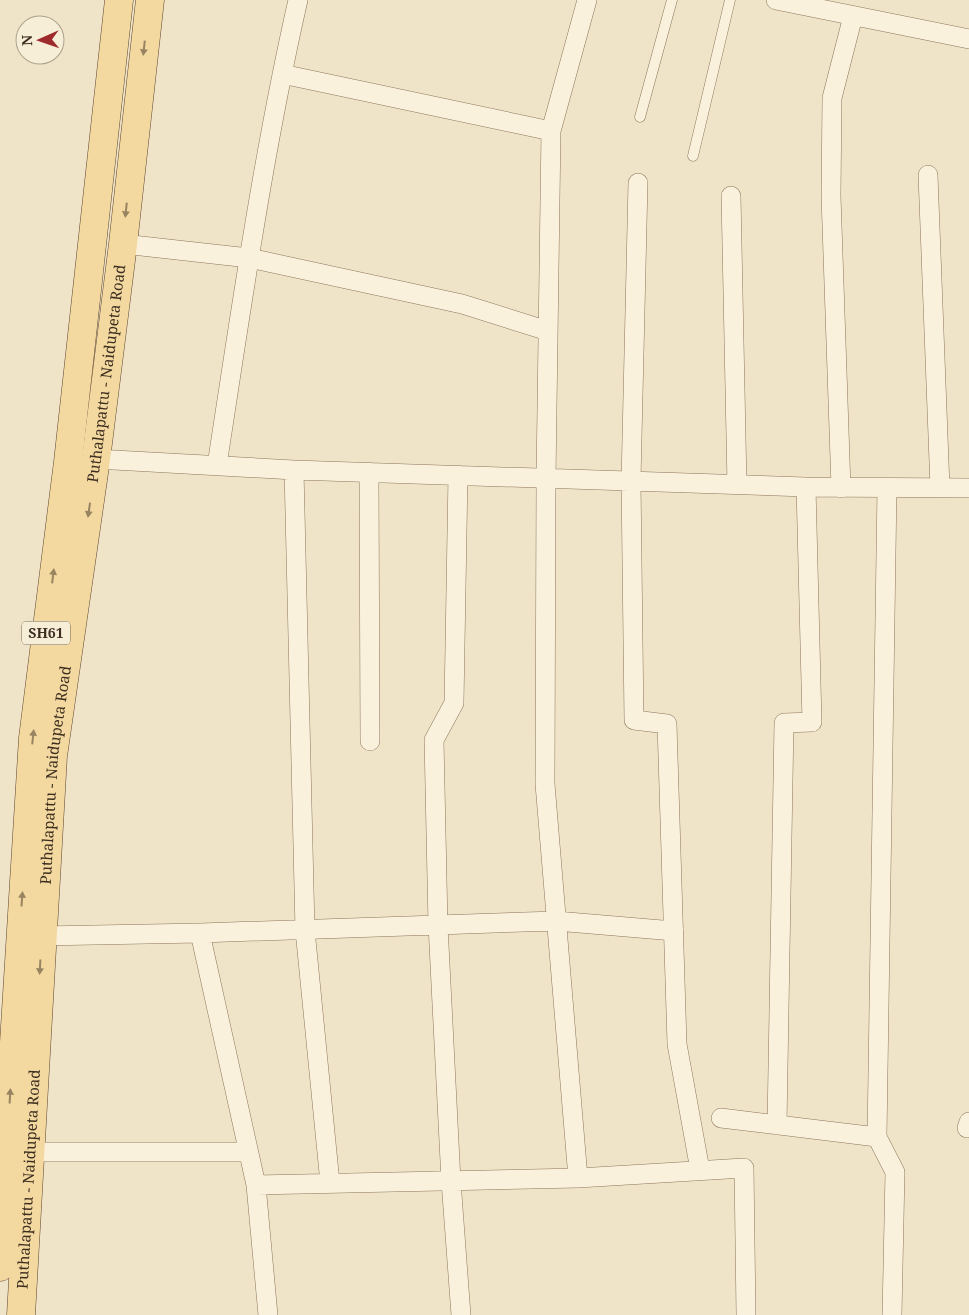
<svg xmlns="http://www.w3.org/2000/svg" width="969" height="1315" font-family="'Noto Serif',serif">
	<style>
		.lines { fill: none; stroke-linecap: round; stroke-linejoin: round }
		.lane-casing { stroke: #8d765c; stroke-width: 11 }
		.street-casing { stroke: #8d765c; stroke-width: 20 }
		.primary-casing { stroke: #5b4430; stroke-width: 29 }
		.lane { stroke: #faf1dc; stroke-width: 10 }
		.street { stroke: #faf1dc; stroke-width: 19 }
		.primary { stroke: #f3d9a0; stroke-width: 28 }
		.oneway { fill: #988460 }
		.labels { text-anchor: middle; stroke-width: 5; stroke-linejoin: round; paint-order: stroke }
		.shield { fill: #f7eed8; stroke: #756857; stroke-width: 1 }
		.shield-label { font-size: 14px; font-weight: bold; fill: #3d2e20 }
		.street-label { font-size: 15px; fill: #3d2e20; stroke: #f7eed8 }
	</style>
	<rect width="100%" height="100%" fill="#f0e4c8"/>
	<g class="lines">
		<defs>
			<path id="lane" d="M640 117 672 0
				M693 156 730 0"/>
			<path id="street" d="M776 0 969 39
				M282 74 551 131 546 478 545 784 578 1178
				M551 131 587 0
				M928 175 940 488
				M638 183 631 481 634 720 667 724 677 1044 700 1170
				M731 196 737 485
				M123 244 249 258 462 304 548 331
				M96 459 294 470 806 487 969 488
				M217 465C241 310 263 154 298 0
				M294 470 305 930 330 1183
				M369 472 370 741
				M458 475 454 703 434 740 438 925 451 1181 461 1315
				M841 488 831 196 832 98 853 16
				M887 488 877 1137 895 1172 892 1315
				M200 933 256 1185 268 1315
				M42 936 200 933 556 921 674 931
				M721 1118 877 1137
				M777 1125 784 723 812 722 806 487
				M967 1128 969 1122
				M30 1152H248
				M256 1185 578 1178 744 1168 746 1315"/>
			<g id="primary">
				<path d="M0 1267 33 738 68 462 119 0"/>
				<path id="s1" d="M21 1315 53 756 96 459 123 244 150 0"/>
			</g>
		</defs>
		<!-- lane casing -->
		<use href="#lane" class="lane-casing"/>
		<!-- street casing -->
		<use href="#street" class="street-casing"/>
		<!-- primary casing -->
		<use href="#primary" class="primary-casing"/>
		<!-- lane -->
		<use href="#lane" class="lane"/>
		<!-- street -->
		<use href="#street" class="street"/>
		<!-- primary -->
		<use href="#primary" class="primary"/>
	</g>
	<!-- one-way arrows -->
	<defs><path id="oneway-solid" d="M-6-.8H1V-3.2L6.5 0L1 3.2V.8H-6Z" transform="scale(1.25)"/></defs>
	<g class="oneway">
		<use href="#oneway-solid" transform="translate(144 48) rotate(96)"/>
		<use href="#oneway-solid" transform="translate(126 210) rotate(96)"/>
		<use href="#oneway-solid" transform="translate(89 510) rotate(98)"/>
		<use href="#oneway-solid" transform="translate(53 576) rotate(-83)"/>
		<use href="#oneway-solid" transform="translate(33 737) rotate(-84)"/>
		<use href="#oneway-solid" transform="translate(22 899) rotate(-86)"/>
		<use href="#oneway-solid" transform="translate(40 967) rotate(93)"/>
		<use href="#oneway-solid" transform="translate(10 1096) rotate(-87)"/>
	</g>
	<g class="labels">
		<!-- shield labels -->
		<rect class="shield" x="22" y="621.5" width="48" height="23" rx="4"/>
		<g class="shield-label">
			<text x="46" y="638">SH61</text>
		</g>
		<!-- street labels -->
		<g class="street-label">
			<text dy="5" stroke="none"><textPath href="#s1" startOffset="946">Puthalapattu - Naidupeta Road</textPath></text>
			<text dy="5" stroke="none"><textPath href="#s1" startOffset="541">Puthalapattu - Naidupeta Road</textPath></text>
			<text dy="5" stroke="none"><textPath href="#s1" startOffset="136">Puthalapattu - Naidupeta Road</textPath></text>
		</g>
	</g>
	<!-- north arrow -->
	<g transform="translate(40 40) rotate(268)"><circle r="24" fill="#f7eed8" stroke="#ada18e"/>
	<path d="M0-4L9 19L0 12L-9 19Z" fill="#9e2a2b"/>
	<text y="-8" font-size="14" font-weight="bold" text-anchor="middle" fill="#3d2e20">N</text>
	</g>
</svg>
